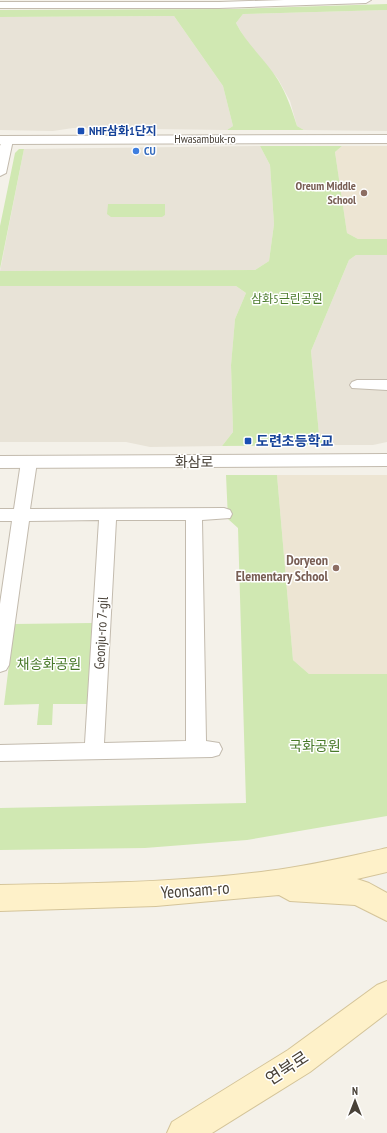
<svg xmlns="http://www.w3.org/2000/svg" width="387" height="1133" font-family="'PT Sans Narrow','Noto Sans KR',sans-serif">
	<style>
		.residential { fill: #e8e3d7 }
		.education { fill: #ede5d3 }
		.green { fill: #d0e8b2 }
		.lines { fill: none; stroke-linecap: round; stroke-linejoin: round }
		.minor-casing { stroke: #c3bbae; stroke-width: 2 }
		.tertiary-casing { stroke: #c3bbae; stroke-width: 2 }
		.secondary-casing { stroke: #d4c499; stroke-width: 2 }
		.minor { fill: #fff; fill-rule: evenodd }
		.tertiary { fill: #fff; fill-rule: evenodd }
		.secondary { fill: #fef1c9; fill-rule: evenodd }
		.transit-dot { fill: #1a4fb4; stroke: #fff; stroke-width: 1.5 }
		.shop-dot { fill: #3f7fe0; stroke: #fff; stroke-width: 1.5 }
		.education-dot { fill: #8d6e63; stroke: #fff; stroke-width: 1.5 }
		.labels { text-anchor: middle; stroke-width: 3; stroke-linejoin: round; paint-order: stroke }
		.far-transit-label { font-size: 12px; font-weight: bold; fill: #164399; stroke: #fff; text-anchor: start }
		.far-street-label { font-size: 12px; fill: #484137; stroke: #fff }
		.far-shop-label { font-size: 12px; font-weight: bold; fill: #366cbe; stroke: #fff; text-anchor: start }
		.far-education-label { font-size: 12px; font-weight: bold; fill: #785e54; stroke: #fff; text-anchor: end }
		.far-park-label { font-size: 12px; fill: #497a2a; stroke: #fff }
		.transit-label { font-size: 14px; font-weight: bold; fill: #164399; stroke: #fff; text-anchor: start }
		.street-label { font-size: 14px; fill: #484137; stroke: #fff }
		.education-label { font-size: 14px; font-weight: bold; fill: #785e54; stroke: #fff; text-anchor: end }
		.park-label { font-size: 14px; fill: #497a2a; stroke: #fff }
		.near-street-label { font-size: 17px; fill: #484137; stroke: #fff }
	</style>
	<rect width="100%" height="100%" fill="#f4f1e9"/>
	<!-- residential -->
	<path class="residential" d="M387 10V131L304 130 297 126 290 101 278 79 247 42 236 23 243 14Z
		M174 16 223 86 233 126 227 130 73 128 53 131 0 130V17Z
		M260 146 270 165 274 224 269 261 255 270 0 271 24 149Z
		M356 255H387V442L373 445H333L319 434 311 351 349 260Z
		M0 286H236L246 293 235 319 231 365 233 432 222 446 150 447 126 442H0Z"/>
	<!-- education -->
	<path class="education" d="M342 146H387V239H358L347 233 335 152Z
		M277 475H387V674H309L293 660Z"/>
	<!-- green -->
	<path class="green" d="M387 4V10L243 14 236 23C247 45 266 60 278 80 287 95 292 110 297 126L304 130H227L233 126 223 86 174 16 0 17V10L233 9Z
		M260 146H342L335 152 347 233 358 239H387V255H356L349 260 311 351 319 434 333 445 222 446 233 432 231 365 235 319 246 293 236 286H0V271L255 270 269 261 274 224 270 165Z
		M19 149H24L0 269V226L15 153Z
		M108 204H165V215L162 217H111L107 214Z
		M226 475H277L293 660 309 674H387V816L247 840 145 848 0 850V808L246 803 238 528 228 519Z
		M92 623 87 704H53L52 725H37L39 704 4 705 14 624Z"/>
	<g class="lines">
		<defs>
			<path id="minor" d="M284 0H371L366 3 219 8H0V2H219Z
				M7 137 13 140 6 173 0 176V146L3 138Z
				M357 380H387V390L352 388 350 385 352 382Z
				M29 457 35 458 37 462 30 509 224 508 230 510 232 514 230 518 202 520 206 741 219 743 222 749 219 755 212 757 0 761V745L85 743 99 520 29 521 9 665 6 670 0 672V604L12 521H0V509H14L21 462 23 458ZM116 520H186V741L104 743Z"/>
			<path id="tertiary" d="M387 135V143L0 144V136Z
				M387 454V466L0 468V456Z"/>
			<path id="secondary" d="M387 848V872L357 879 369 883 387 893V921L355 905 290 901 279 895 156 906 0 911V885C89 883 179 883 268 871 308 866 347 857 387 848Z
				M387 981V1013L310 1072 212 1133H167L172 1122 288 1050 377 985Z"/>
		</defs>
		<!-- minor casing -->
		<use href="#minor" class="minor-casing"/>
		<!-- tertiary casing -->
		<use href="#tertiary" class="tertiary-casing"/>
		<!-- secondary casing -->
		<use href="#secondary" class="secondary-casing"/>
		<!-- minor -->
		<use href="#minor" class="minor"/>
		<!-- tertiary -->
		<use href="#tertiary" class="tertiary"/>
		<!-- secondary -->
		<use href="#secondary" class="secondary"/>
	</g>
	<!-- markers -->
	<g class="transit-dot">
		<rect x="77" y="127" width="8" height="8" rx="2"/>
		<rect x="244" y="437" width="8" height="8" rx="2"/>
	</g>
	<circle class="shop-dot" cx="136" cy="151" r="4"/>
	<g class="education-dot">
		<circle cx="364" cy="193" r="4"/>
		<circle cx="336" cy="568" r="4"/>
	</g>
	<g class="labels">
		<!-- far-transit labels -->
		<g class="far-transit-label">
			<text x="89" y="135">NHF삼화1단지</text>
		</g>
		<!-- far-street labels -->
		<g class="far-street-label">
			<text x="205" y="143">Hwasambuk-ro</text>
		</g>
		<!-- far-shop labels -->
		<g class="far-shop-label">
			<text x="144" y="155">CU</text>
		</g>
		<!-- far-education labels -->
		<g class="far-education-label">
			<text x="356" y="190">Oreum Middle<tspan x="356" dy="14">School</tspan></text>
		</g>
		<!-- far-park labels -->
		<g class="far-park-label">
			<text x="287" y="303">삼화5근린공원</text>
		</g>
		<!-- transit labels -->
		<g class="transit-label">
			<text x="256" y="446">도련초등학교</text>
		</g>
		<!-- street labels -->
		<g class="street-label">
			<text x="194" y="467">화삼로</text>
			<text transform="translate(101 633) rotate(-87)" y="5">Geonju-ro 7-gil</text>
		</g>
		<!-- education labels -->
		<g class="education-label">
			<text x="328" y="565">Doryeon<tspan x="328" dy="16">Elementary School</tspan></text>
		</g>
		<!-- park labels -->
		<g class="park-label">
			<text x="49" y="669">채송화공원</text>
			<text x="315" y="751">국화공원</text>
		</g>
		<!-- near-street labels -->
		<g class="near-street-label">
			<text transform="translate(195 890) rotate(-4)" y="6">Yeonsam-ro</text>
			<text transform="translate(287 1068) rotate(-33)" y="6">연북로</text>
		</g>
	</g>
	<!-- north arrow -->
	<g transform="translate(355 1101)" stroke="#ffffff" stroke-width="3" paint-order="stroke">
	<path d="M0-3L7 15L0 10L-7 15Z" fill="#484137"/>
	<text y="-6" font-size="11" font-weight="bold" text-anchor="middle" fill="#484137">N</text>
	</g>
</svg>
